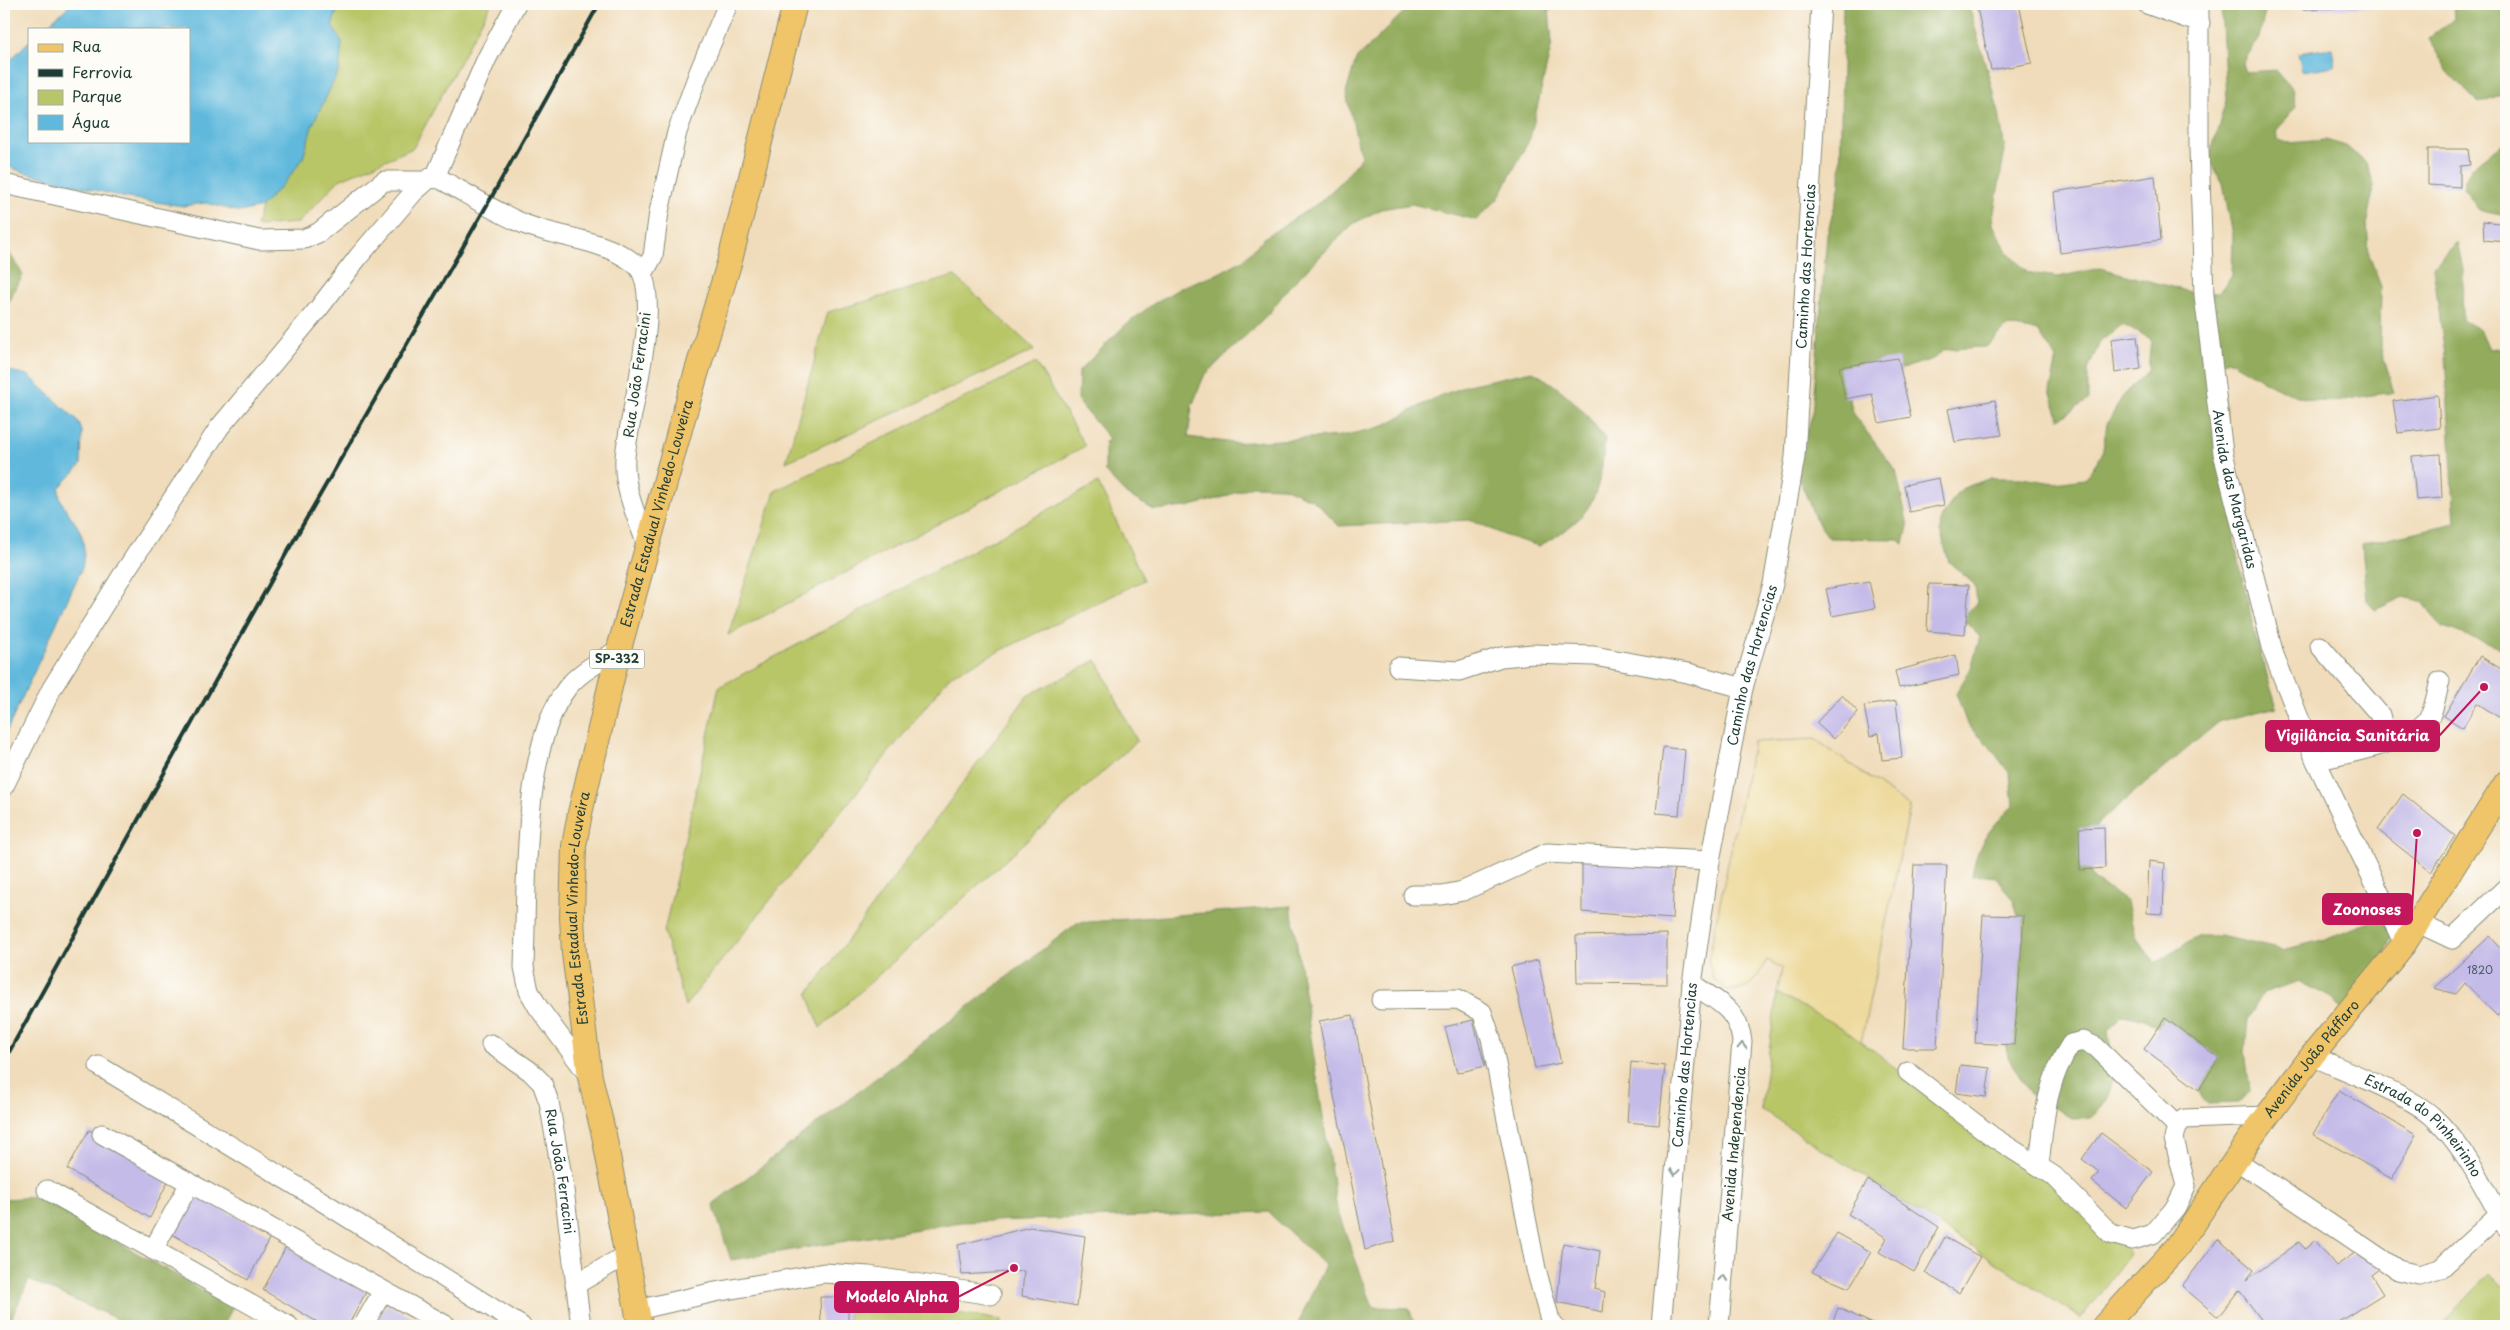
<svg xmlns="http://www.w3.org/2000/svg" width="2510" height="1330" font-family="'Playpen Sans',sans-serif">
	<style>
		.green { fill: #b9c668; stroke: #6c824e }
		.forest { fill: #92ab5c; stroke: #587448 }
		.sand { fill: #eeda9e; stroke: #868c69 }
		.water { fill: #60b9dd; stroke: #407b88 }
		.building { fill: #c4bbe8 }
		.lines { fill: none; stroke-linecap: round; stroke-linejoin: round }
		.minor-casing { stroke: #888c77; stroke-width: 21 }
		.major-casing { stroke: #888c77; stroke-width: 26 }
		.minor { stroke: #fff; stroke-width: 19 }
		.major { stroke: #f0c469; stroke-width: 24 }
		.rail { stroke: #1f3d34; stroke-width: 4 }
		.oneway { stroke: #8f9e9a }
		.labels { text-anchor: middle; stroke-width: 5; stroke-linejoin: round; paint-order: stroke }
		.number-label { font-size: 11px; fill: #485c61 }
		.shield { fill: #fdfcf7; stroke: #62766e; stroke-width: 1 }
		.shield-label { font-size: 12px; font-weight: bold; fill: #1f3d34 }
		.street-label { font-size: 14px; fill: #1f3d34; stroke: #fdfcf7 }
		.leader { fill: none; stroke: #c2185b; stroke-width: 2 }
		.callout-dot { fill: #c2185b; stroke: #fdfcf7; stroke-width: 2 }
		.callout { fill: #c2185b; stroke: #c2185b; stroke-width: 2 }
		.callout-label { font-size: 15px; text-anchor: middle; font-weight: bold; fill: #fff }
	</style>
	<rect width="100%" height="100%" fill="#fdfcf7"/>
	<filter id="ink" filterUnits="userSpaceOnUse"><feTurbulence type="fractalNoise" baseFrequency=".02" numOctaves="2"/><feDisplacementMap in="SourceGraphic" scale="10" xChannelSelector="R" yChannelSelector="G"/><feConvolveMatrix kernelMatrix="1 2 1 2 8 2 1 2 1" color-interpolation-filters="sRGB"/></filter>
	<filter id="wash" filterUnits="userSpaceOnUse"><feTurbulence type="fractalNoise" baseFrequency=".0096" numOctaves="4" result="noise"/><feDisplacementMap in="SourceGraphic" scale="20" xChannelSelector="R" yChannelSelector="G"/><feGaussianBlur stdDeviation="1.12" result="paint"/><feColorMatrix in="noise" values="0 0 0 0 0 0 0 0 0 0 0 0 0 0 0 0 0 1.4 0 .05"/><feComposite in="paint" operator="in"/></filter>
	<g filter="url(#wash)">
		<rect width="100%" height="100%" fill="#f0dcba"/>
		<!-- green -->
		<path class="green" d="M339 4H491L413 148 339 180 298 223 256 226 261 207 286 181 303 158 312 126 339 70 342 42 332 26Z
			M955 276 1035 350 786 462 828 312Z
			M1036 363 1085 446 728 635 775 491Z
			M1098 483 1144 580 951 675 685 1006 664 932 719 687Z
			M1097 660 1137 741 820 1028 808 994 1027 696Z
			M1777 993 1842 1028 2046 1180 2130 1253 2081 1318 1761 1109Z
			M2490 1273 2506 1289V1326H2441Z
			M855 1297 1001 1320V1326H848V1305Z"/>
		<!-- forest -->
		<path class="forest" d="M1412 4H1545L1549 9 1552 43 1530 138 1498 199 1476 220 1412 204 1381 209 1353 224 1288 288 1270 312 1204 376 1192 406 1188 437 1234 443 1342 436 1381 427 1437 397 1468 385 1532 371C1567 392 1581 406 1605 439 1599 499 1594 516 1539 546L1506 536 1472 520 1339 526 1313 500 1283 487 1252 486 1221 498 1187 507 1154 510 1126 494 1105 472V442L1110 440 1078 401 1079 371 1122 328 1153 304 1184 286 1215 275 1243 260 1264 238 1320 202 1342 181 1361 157 1346 93 1356 59Z
			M1843 4H1965L1971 13 1999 113 2005 150 1992 223 2007 251 2028 273 2058 277 2100 268 2202 295 2219 292 2232 276 2233 235 2223 184 2209 160 2226 100 2221 4H2267L2259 38 2242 64 2245 72 2276 70 2293 90 2296 107 2276 131 2278 140 2288 143 2326 140 2346 146 2367 164 2374 185 2367 221 2369 255 2381 287 2380 345 2394 393C2373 393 2355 399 2334 401 2296 405 2260 377 2228 360L2220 363 2237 507 2234 540 2257 643 2277 707 2220 721 2102 820 2086 840 2083 857 2094 880 2127 902 2135 936 2155 963 2199 936H2220L2283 950 2322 940 2382 917 2391 936 2382 966 2348 1015 2333 999 2299 981 2263 993 2248 1019 2245 1051 2250 1091 2238 1103 2207 1104 2201 1096 2193 1066 2173 1039 2145 1019 2122 1015 2108 1031 2114 1073 2108 1099 2092 1117 2072 1118 2030 1094 2008 1057 2003 1032 2006 993 2024 937 2014 902 1996 877 1974 875 1972 877C1976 844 1990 828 2013 806L2010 774 1990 747 1967 724 1956 694 1971 668 1980 637 1961 617 1977 603 1975 585 1949 562 1940 531 1941 519 1956 494 1963 488 1991 478H2021L2055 483 2085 479 2102 454 2107 424 2124 394 2148 371 2151 339 2123 324 2100 342 2088 370V400L2060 419 2050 391 2057 359 2038 331 2008 326 1986 347C1971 347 1959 349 1944 350L1933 359 1892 372 1882 362 1857 363 1843 376 1854 415 1896 471 1908 526 1904 544 1897 539 1829 538 1816 520 1796 471 1812 415 1827 235 1840 185Z
			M2453 4H2506V93L2478 103 2448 72 2429 38 2454 19Z
			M2506 142V215L2478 209 2463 188C2467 164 2487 155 2506 142Z
			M2457 242 2463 270 2462 320 2481 331 2489 349 2506 347V650L2441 626 2423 602 2403 597 2375 610 2367 601 2362 544 2455 523 2445 355 2433 267Z
			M4 244 23 275 4 310Z
			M1291 906 1337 1210 1373 1307 1409 1308 1415 1326H1297L1325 1265 1268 1212 961 1222 731 1260 713 1204 1077 923Z
			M38 1197 232 1307 224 1326H133L29 1280 11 1319 16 1326H4V1199Z"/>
		<!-- sand -->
		<path class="sand" d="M1815 739 1910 807 1861 1042 1842 1028 1777 993 1782 968 1767 960C1755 980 1753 989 1727 991L1714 980 1708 961 1753 742Z"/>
		<!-- water -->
		<path class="water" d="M71 4H339L332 26 342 42 339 70 312 126 303 158 286 181 261 207 240 212 206 203 183 206 127 198 23 172 4 165V67L29 41V141H189V29H43Z
			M2332 48 2335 66 2302 71 2298 53Z
			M4 370 28 375 78 421 82 431 81 465 59 488C58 508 77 518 82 537 85 547 84 559 82 568L4 737Z"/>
		<g id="blocks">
			<!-- building -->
			<path class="building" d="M1998 4H2019L2032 63 1991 70 1977 8Z
				M2302 4H2385V7L2303 9Z
				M2428 149H2468L2470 165 2460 166V187L2428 185Z
				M2155 176 2161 240 2060 253 2054 192Z
				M2483 221 2506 224V242L2484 240Z
				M2137 336 2141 369 2115 373 2112 339Z
				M1898 358 1911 417 1879 423 1872 394 1845 399 1839 367Z
				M2438 395 2440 428 2398 433 2393 401Z
				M1995 400 2002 435 1955 442 1948 409Z
				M2440 454 2442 498 2416 500 2412 456Z
				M1939 478 1944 505 1909 512 1904 485Z
				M1869 581 1875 608 1832 616 1826 589Z
				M1929 584 1969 585 1965 634 1927 631Z
				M1956 655 1959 675 1899 688 1895 671Z
				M2480 656 2506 672V722L2477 703 2463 728 2444 716Z
				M1842 695 1858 712 1834 739 1816 723Z
				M1896 701 1902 758 1882 760 1879 733 1870 737 1864 706Z
				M1663 747 1685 750 1679 815 1656 813Z
				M2403 794 2455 836 2431 872 2378 830Z
				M2104 827 2105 868 2080 870 2079 828Z
				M1582 858 1674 866 1672 919 1582 912Z
				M2149 861 2165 863 2163 914 2147 913Z
				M1914 865H1947L1937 1048H1903Z
				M1983 915 2024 916 2014 1045 1975 1043Z
				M1667 934V984L1577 983 1576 936Z
				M2490 936 2506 954V1008L2497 1016 2465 983 2456 994 2434 988Z
				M1538 960 1561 1063 1535 1068 1511 967Z
				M1353 1015 1395 1241 1365 1250 1319 1021Z
				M2165 1018 2219 1058 2199 1090 2144 1049Z
				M1473 1020 1485 1066 1457 1073 1445 1027Z
				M1631 1062 1665 1066 1659 1125 1627 1122Z
				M1960 1065 1990 1068 1986 1097 1956 1093Z
				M2339 1090 2416 1135 2392 1179 2313 1134Z
				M89 1130 170 1177 150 1218 67 1169Z
				M2101 1133 2153 1172 2126 1208 2092 1181 2099 1172 2082 1159Z
				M1868 1180 1939 1227 1914 1272 1879 1252 1887 1238 1848 1214Z
				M190 1192 271 1235 248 1280 169 1232Z
				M1030 1227 1085 1236 1077 1306 1022 1296 1024 1271 962 1275 958 1245Z
				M1837 1233 1871 1252 1849 1288 1812 1272Z
				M1945 1237 1980 1257 1959 1293 1925 1273Z
				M2218 1239 2254 1270 2247 1280 2299 1242 2305 1249 2315 1240 2336 1266 2365 1246 2379 1269 2371 1275 2383 1294 2332 1326H2266L2239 1290 2218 1317 2182 1286Z
				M1563 1243 1600 1251 1595 1289 1605 1292 1603 1312 1557 1302Z
				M287 1245 366 1292 348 1326H324L263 1290Z
				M820 1297H848V1326H821Z
				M387 1304 427 1326H373Z
				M1838 1308 1878 1326H1831Z"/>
		</g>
	</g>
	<g filter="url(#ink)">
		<use href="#blocks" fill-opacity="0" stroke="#888c77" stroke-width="1"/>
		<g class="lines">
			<defs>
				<g id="minor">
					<path d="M2147 4 2200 23"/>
					<path id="s1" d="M2199 4V148L2204 295 2223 453 2274 655 2316 761 2404 944"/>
					<path d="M435 177 487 58 516 4"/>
					<path d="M4 184 259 240 304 239 318 233 384 181H426"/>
					<path d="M643 274 653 256 659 212 677 132 699 72 728 4"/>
					<path d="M2320 646 2380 715 2387 742"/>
					<path d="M1398 667 1459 671 1501 657 1533 654 1594 656 1688 673 1743 688"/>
					<path d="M2316 761C2345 753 2418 743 2431 714 2435 704 2437 692 2440 681"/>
					<path d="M4 786 52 688 120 579 219 428 319 308 359 256 413 193 430 178 440 179C468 194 495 212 524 224 559 238 603 239 634 263 668 288 627 419 625 458 623 488 637 517 647 545"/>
					<path d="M1413 895H1442L1463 891 1547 853 1710 861"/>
					<path d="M2418 923 2452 939 2506 888"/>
					<path d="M1692 984C1717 1001 1738 1009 1742 1041L1719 1326"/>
					<path d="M1381 1000 1458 999 1482 1012 1491 1038 1536 1269 1550 1320 1554 1326"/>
					<path id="s2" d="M491 1044 530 1071 542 1083 549 1102 563 1182 581 1326"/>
					<path id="s3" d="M2312 1056C2345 1071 2406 1093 2432 1116 2464 1145 2485 1189 2506 1227"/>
					<path d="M99 1066 323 1202 521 1326"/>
					<path d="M1908 1072 1993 1137 2054 1176 2111 1234 2133 1240 2153 1234 2176 1207 2186 1186 2174 1139 2177 1126 2184 1119 2267 1116"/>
					<path d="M590 1077 538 1007 529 991 524 967C527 892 521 747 567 688 580 671 602 661 619 649"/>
					<path d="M102 1134 447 1326"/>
					<path d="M2236 1160 2398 1270 2419 1275 2440 1269 2499 1215"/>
					<path d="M2039 1166C2044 1121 2045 1083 2071 1044L2083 1041 2096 1047 2177 1126"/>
					<path d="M47 1190 289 1326"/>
					<path d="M153 1250 190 1183"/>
					<path d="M575 1285 626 1255"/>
					<path d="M637 1310 715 1292 824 1273 869 1276 991 1295"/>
					<path d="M363 1326 383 1291"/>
					<path id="s4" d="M1661 1326 1692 984 1710 861 1743 688 1773 584 1795 457 1821 4"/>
				</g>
				<g id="major">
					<path id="s5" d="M640 1326 604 1135 590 1077 574 953 572 917 574 846 580 813 619 649 683 418 730 260 795 4"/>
					<path id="s6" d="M2104 1326 2177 1247 2249 1140 2312 1056 2404 944 2506 783"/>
				</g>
			</defs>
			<!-- minor casing -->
			<use href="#minor" class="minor-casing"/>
			<!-- major casing -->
			<use href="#major" class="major-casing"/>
			<!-- minor -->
			<use href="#minor" class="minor"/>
			<!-- major -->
			<use href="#major" class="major"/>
			<!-- rail -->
			<path class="rail" d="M4 1061 286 554 491 198 599 4"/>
		</g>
		<!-- one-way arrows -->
		<defs><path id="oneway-chevron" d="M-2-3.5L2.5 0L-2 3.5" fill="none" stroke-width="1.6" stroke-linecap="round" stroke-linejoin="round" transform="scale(1.25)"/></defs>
		<g class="oneway">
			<use href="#oneway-chevron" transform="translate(1742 1046) rotate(-88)"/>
			<use href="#oneway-chevron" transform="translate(1675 1172) rotate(95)"/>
			<use href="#oneway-chevron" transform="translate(1723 1278) rotate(-85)"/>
		</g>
	</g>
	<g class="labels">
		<!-- number labels -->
		<g class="number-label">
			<text x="2480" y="974">1820</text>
		</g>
		<!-- shield labels -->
		<rect class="shield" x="589.5" y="649.5" width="55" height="19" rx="4"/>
		<g class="shield-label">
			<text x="617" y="663">SP-332</text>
		</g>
		<!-- street labels -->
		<g class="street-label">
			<text dy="5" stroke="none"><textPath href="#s4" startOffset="1072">Caminho das Hortencias</textPath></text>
			<text transform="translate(637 375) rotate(-82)" y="5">Rua João Ferracini</text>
			<text dy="5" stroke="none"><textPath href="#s1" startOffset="488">Avenida das Margaridas</textPath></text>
			<text dy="5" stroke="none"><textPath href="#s5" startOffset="829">Estrada Estadual Vinhedo-Louveira</textPath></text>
			<text dy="5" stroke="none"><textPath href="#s4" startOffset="668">Caminho das Hortencias</textPath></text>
			<text dy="5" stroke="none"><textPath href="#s5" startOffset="424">Estrada Estadual Vinhedo-Louveira</textPath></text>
			<text dy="5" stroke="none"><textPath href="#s6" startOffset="339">Avenida João Páffaro</textPath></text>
			<text dy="5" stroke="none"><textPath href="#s4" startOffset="262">Caminho das Hortencias</textPath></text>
			<text dy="5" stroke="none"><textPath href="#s3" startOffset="134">Estrada do Pinheirinho</textPath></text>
			<text transform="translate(1734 1144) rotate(-85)" y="5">Avenida Independencia</text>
			<text dy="5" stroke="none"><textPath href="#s2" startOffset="155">Rua João Ferracini</textPath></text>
		</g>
	</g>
	<!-- callouts -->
	<path class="leader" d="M2484 687L2439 736M2417 833L2412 909M1014 1268L958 1297"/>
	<g class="callout-dot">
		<circle cx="2484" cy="687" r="5"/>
		<circle cx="2417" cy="833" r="5"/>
		<circle cx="1014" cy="1268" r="5"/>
	</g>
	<g class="callout">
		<rect x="2266" y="721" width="173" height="30" rx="5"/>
		<rect x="2323" y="894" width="89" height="30" rx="5"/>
		<rect x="835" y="1282" width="123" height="30" rx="5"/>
	</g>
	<g class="callout-label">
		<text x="2353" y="741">Vigilância Sanitária</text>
		<text x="2367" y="915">Zoonoses</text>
		<text x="897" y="1302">Modelo Alpha</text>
	</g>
	<!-- margin -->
	<rect width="2510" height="1330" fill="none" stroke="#fdfcf7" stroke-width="20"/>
	<!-- legend -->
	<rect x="28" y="28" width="162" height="115" fill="#fdfcf7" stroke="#a4b0a9"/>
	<rect x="38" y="44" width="25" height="8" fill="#f0c469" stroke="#a4b0a9"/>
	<text x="72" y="52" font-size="15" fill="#1f3d34">Rua</text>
	<rect x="38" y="69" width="25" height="8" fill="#1f3d34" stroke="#a4b0a9"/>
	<text x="72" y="78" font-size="15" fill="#1f3d34">Ferrovia</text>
	<rect x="38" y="90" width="25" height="15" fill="#b9c668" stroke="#a4b0a9"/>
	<text x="72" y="102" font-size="15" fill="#1f3d34">Parque</text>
	<rect x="38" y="115" width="25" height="15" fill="#60b9dd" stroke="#a4b0a9"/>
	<text x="72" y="128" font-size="15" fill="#1f3d34">Água</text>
</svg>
